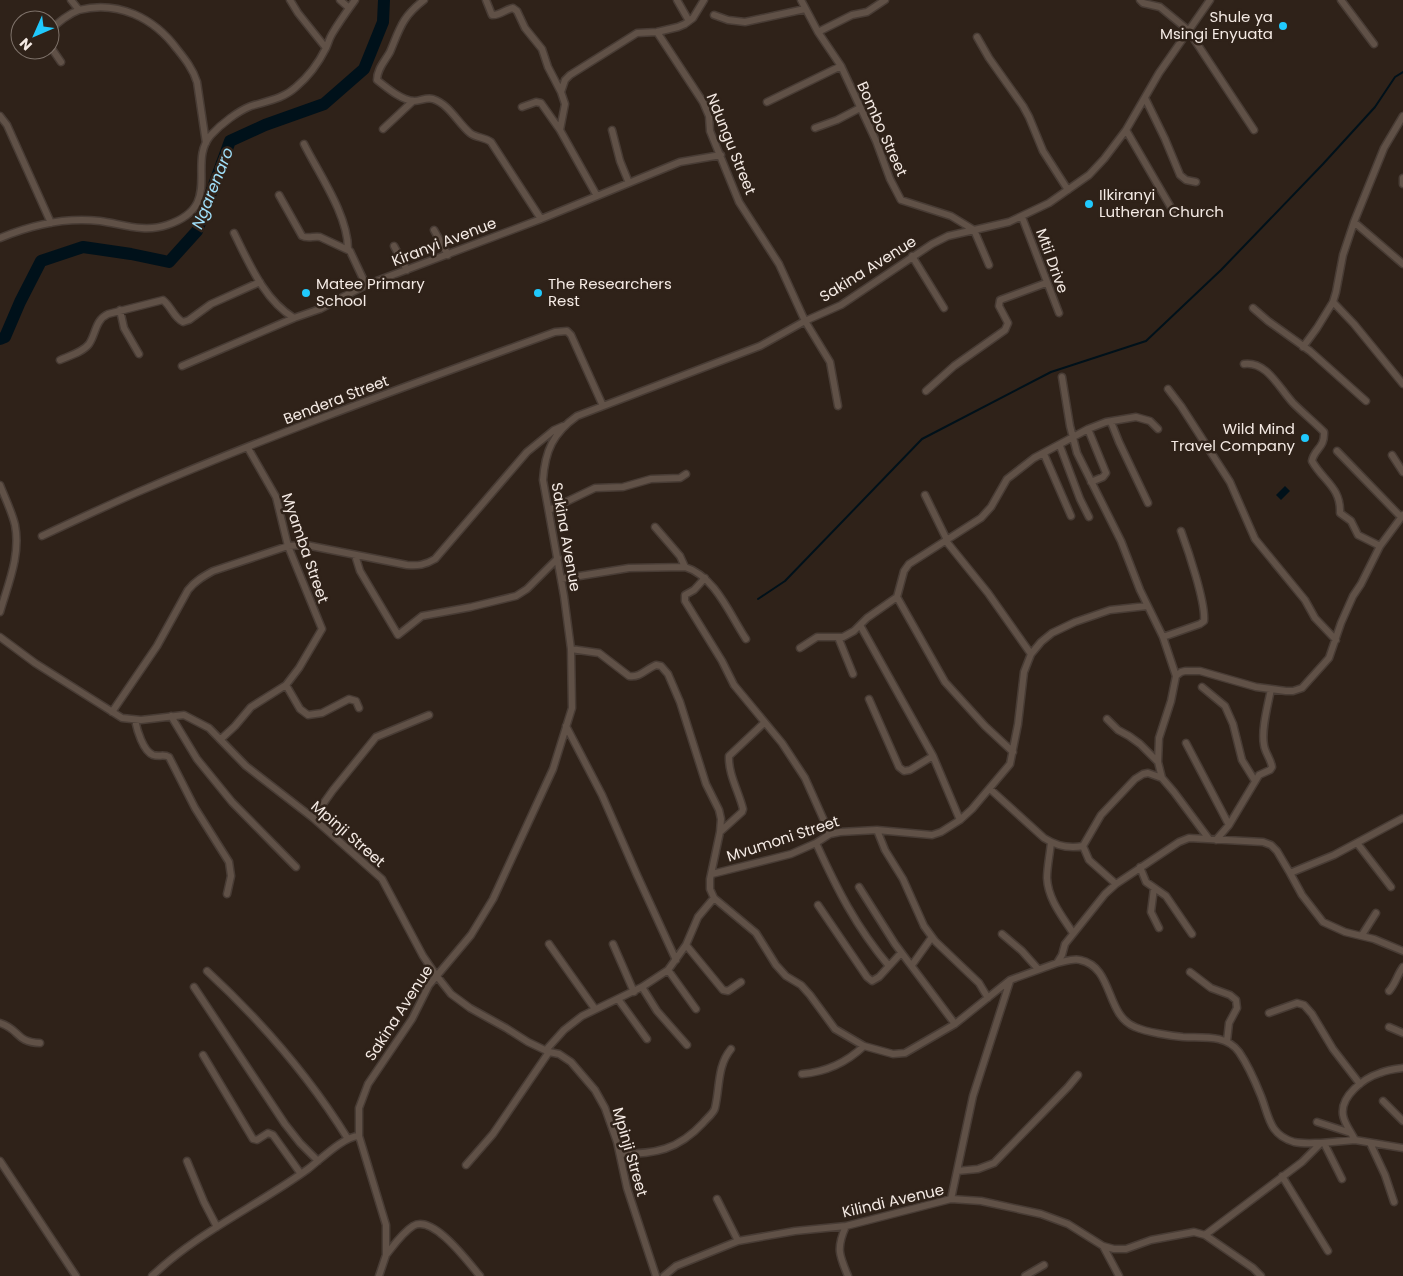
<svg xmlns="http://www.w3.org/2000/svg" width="1403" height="1276" font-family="Poppins,sans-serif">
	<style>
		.water { fill: #00111a }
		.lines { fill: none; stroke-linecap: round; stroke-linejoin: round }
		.stream { stroke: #00111a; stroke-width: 2 }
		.river { stroke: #00111a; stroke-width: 12 }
		.minor-casing { stroke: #483c35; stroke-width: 9 }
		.minor { stroke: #605147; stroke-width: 6 }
		.poi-dot { fill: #20c9fd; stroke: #2f2219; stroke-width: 2 }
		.labels { text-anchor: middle; stroke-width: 5; stroke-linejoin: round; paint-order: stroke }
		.poi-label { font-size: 15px; fill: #f4eae4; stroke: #2f2219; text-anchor: start }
		.street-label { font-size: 15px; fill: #f4eae4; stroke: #2f2219 }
		.water-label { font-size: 16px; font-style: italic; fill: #a1e0fa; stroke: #2f2219 }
	</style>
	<rect width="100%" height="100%" fill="#2f2219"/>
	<!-- water -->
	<path class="water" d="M1285 486 1290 491 1281 500 1276 495Z"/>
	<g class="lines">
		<!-- stream -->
		<path class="stream" d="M758 599 785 581 922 439 1051 372 1146 341 1221 270 1323 164 1375 107 1395 77 1403 72"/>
		<!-- river -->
		<path class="river" d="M0 339 5 337 20 302 41 261 83 247 131 254 169 262 197 231 230 141 265 125 324 104 364 69 383 22 384 0"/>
		<defs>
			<path id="minor" d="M71 0 79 10
				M290 0 298 13 326 48
				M340 0 349 8
				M424 0C402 17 400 28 390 52 385 61 377 69 377 80 387 88 401 100 414 101 421 101 426 97 433 99 449 104 458 123 470 133 476 138 485 137 491 142L541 219
				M486 0 492 15C499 16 506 9 513 8L517 11 525 28 542 49 548 67 561 92
				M677 0 689 21
				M801 0 818 32 841 66 876 141 890 179 901 200 951 216 974 230 989 265
				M1140 0 1143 3 1160 7 1188 30 1254 130
				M1341 0 1374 44
				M714 15 728 20 745 22 805 9
				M50 30C59 22 68 14 79 10 118 0 154 18 177 49 185 59 193 69 197 82L206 143
				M657 32 703 102 709 116 710 131 739 202 779 264 805 321 830 362 838 406
				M818 32 852 15 867 12 885 0
				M977 37 989 58 1023 106 1029 117 1043 151 1068 190
				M50 46 61 62
				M1145 98 1165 139 1180 175 1186 180 1196 182
				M767 102 841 66
				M522 107 536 102 541 103 560 130
				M0 116 7 125 51 223
				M815 128 837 120 860 108
				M383 129 413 101
				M612 130 620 161 629 183
				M1126 130 1173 211
				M304 144C319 174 348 215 348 249
				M1403 178V184
				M279 195 302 236C307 239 314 236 320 237L350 251 366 285
				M597 196 560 130 565 104 561 92 565 80 570 75 637 33 657 32 678 27 685 24 693 18 704 0
				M1022 217 1059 313
				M1354 222 1403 264
				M434 230 448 255
				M234 233C249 263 264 300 294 318
				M0 238C31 225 66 217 100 221 122 224 144 233 167 225 225 206 186 163 211 135 221 124 238 111 251 106 267 101 283 99 296 87 308 77 319 62 326 48 328 44 329 39 332 34 339 22 347 11 355 0
				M394 246 407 270
				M912 256 944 308
				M1333 302 1354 324 1403 384
				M1253 308 1268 321 1310 351 1366 401
				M120 310 124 328 139 354
				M1303 347 1317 328 1333 302 1336 292 1343 255 1354 222 1384 148 1403 116
				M60 360C69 356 83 352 89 344 96 334 95 320 108 314L163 300C171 306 174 318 183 322L189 320 211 304 260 282
				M1244 364C1267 361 1279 388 1293 403 1303 413 1314 422 1324 432 1325 448 1314 449 1312 461 1323 481 1341 487 1340 513L1351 521 1358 535 1380 546
				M182 366 294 318 320 309 366 285 541 219 680 162 721 155
				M1062 377 1070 426 1077 453 1121 541 1140 590 1163 637 1176 676
				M1168 389 1181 406 1230 482 1255 539 1305 600 1315 618 1336 640
				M926 391 954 366 1005 330 1008 323 999 306 1000 300 1046 283
				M1111 422 1119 442 1148 503
				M1088 429 1106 473 1103 477 1091 482
				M1060 446 1080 499 1089 517
				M1337 451 1401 517
				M1044 454 1071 516
				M1392 455 1403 472
				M0 485C5 498 12 512 15 525 21 555 8 584 0 612
				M925 495 947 540
				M549 510 595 488 623 487 651 479 680 478 686 474
				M655 527 680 556 685 567
				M42 536C74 521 106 506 138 492 275 433 415 383 555 332L567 331 571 335 603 406
				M946 541 988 593 1031 654
				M355 555 360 571 398 635 422 616 471 607 516 596 527 589 558 558
				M705 578 694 590 685 595V601L722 661 734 685 782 743 805 778 830 834
				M561 579 629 568 685 567C715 576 730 615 746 639
				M897 597 945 682 985 726 1013 752
				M860 625 933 756 960 820
				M0 637 35 663 122 718 141 720 184 715 209 728 246 766 313 818 382 879 423 956 436 975 451 994 470 1008 506 1028 528 1042 549 1052 559 1054 571 1062 595 1090 605 1108 617 1142 627 1188 656 1276
				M838 637 853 674
				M1163 637 1200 624 1204 621C1206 603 1188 550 1181 531
				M800 648 817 637H843L854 631 867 618 897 597 904 571 909 564 981 518 991 507 1007 479 1034 458 1088 429 1106 422 1136 417 1150 421 1158 429
				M571 649 599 653 629 676C640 678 646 669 656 665L661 666 668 674 680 702 706 784 719 810 721 819 720 832 710 879V889L714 898 756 933 776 965 786 976 801 985 810 995 835 1029 864 1046 893 1054 905 1053 955 1024 1010 980 1057 963 1062 955 1065 944 1105 894 1116 884 1179 842 1189 838 1263 842 1271 845 1277 851 1290 873 1302 895 1323 922 1345 932 1374 939 1403 951
				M286 685 300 709 308 715 322 713 349 699 356 701 359 708
				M1202 687 1225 706 1233 724 1242 760 1255 781
				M869 699 899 767 904 771 910 770 933 756
				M112 712 157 646 188 590C195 581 204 576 213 571L288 546 306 545 407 565C418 566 425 565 435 559L527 452 554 430 563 426
				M171 716 197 759 232 802 296 867
				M1107 719 1118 730 1129 736 1140 744 1158 762
				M135 720C137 730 143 751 153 755 159 757 164 754 169 757L195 808 229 862 231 876 227 894
				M566 726 602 795 637 875 676 960
				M221 739 235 726 251 707 286 685 299 668 322 629 288 546 276 497 248 448
				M1186 743 1229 825
				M990 789 1044 838C1055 845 1069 849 1083 846
				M313 818 333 790 376 737 429 715
				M877 830 885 850 903 879 924 926 935 941 979 983 988 998
				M720 832 742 812 743 809C739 792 728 774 729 756L764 723
				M1209 839 1174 792 1162 778 1158 762 1159 738 1171 701 1176 676 1181 672 1185 671H1200L1256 687 1286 691H1293L1302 688 1329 658 1341 623 1353 596 1361 584 1380 546 1403 515
				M1216 840 1229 825 1259 775 1270 770 1272 767C1271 759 1265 753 1264 745 1261 729 1268 705 1271 689
				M1051 842C1050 854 1047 867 1047 878 1048 899 1062 916 1073 933
				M816 843C837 889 856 927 889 966
				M1357 843 1391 887
				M1140 867 1146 882 1166 896 1192 934
				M1290 873 1334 855 1403 818
				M712 874 791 854 816 843 830 834 840 832 877 830 932 835 941 832 960 820 972 809 1010 764 1018 724 1024 672 1031 654 1041 642 1052 633 1075 622 1110 610 1147 606
				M1116 884 1089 860 1083 846 1101 815 1135 779 1143 774 1148 773 1162 778
				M859 887 895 944 955 1024
				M1154 888 1151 912 1159 928
				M818 905 867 977 872 981 879 977 901 953
				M1002 934 1022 951 1038 969
				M1362 935 1376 913
				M549 944 595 1009
				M613 944 634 992
				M686 945 723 990 728 991 741 982
				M1057 963C1064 962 1073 958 1080 960 1114 967 1105 1015 1135 1027 1146 1032 1171 1036 1183 1037 1203 1038 1226 1034 1239 1052 1248 1065 1255 1081 1261 1096 1269 1116 1269 1135 1294 1142 1303 1144 1313 1143 1321 1143
				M912 965 932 937
				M668 970 696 1009
				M207 971C261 1021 309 1076 348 1139
				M1190 972 1211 988 1230 995 1236 1000 1237 1008 1229 1023 1227 1041
				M194 987 285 1124 300 1143 318 1161
				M642 987 657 1011 687 1045
				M1389 991C1396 983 1397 975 1403 967
				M618 999 647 1039
				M1269 1013 1297 1003 1304 1005 1312 1014 1333 1049 1360 1084
				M0 1023C20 1029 15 1042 40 1043
				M1389 1027 1403 1033
				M546 1050 564 1030 582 1016 642 987 668 970 686 945 698 917 714 898
				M203 1055 253 1139 257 1140 268 1133 273 1135 301 1174
				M802 1074C826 1072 846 1063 864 1046
				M1383 1101 1403 1121
				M1317 1122 1351 1133
				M1355 1140C1351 1132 1344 1123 1343 1115 1340 1096 1364 1078 1380 1073 1387 1070 1395 1069 1403 1068
				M1324 1143 1342 1179
				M1370 1143 1385 1175 1394 1202
				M620 1154C655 1154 678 1150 703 1123 707 1118 714 1113 715 1108 720 1087 717 1066 731 1049
				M0 1161 76 1276
				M187 1161 204 1202 217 1227
				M466 1165 493 1134 549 1052
				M957 1171 978 1169 994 1163 1068 1087 1078 1075
				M1282 1176 1328 1251
				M717 1199 738 1241
				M951 1199 973 1096 1010 981
				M846 1226C836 1248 839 1255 848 1276
				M1205 1235 1302 1162 1321 1143 1355 1140 1403 1148
				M1103 1246 1119 1276
				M386 1255C394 1245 402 1233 413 1226 433 1214 468 1262 480 1276
				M152 1276C198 1232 257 1206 308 1169 320 1160 344 1136 359 1136
				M379 1276 386 1255V1225L359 1136V1108L368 1084 412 1019 429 985 471 935 493 899 553 769 572 708 571 649 564 596 543 480C545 451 553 433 577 416L760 346 805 321 841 305 932 244 948 236 1009 222 1049 203 1089 175 1104 159 1126 130 1159 73 1210 0
				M664 1276 676 1266 738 1241 795 1231 846 1226 951 1199 981 1201 1041 1214 1068 1224 1103 1246 1114 1249H1126L1151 1240 1194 1232 1205 1235 1253 1268 1261 1276
				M1025 1276 1044 1265"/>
		</defs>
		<!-- minor casing -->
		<use href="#minor" class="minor-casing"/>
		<!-- minor -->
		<use href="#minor" class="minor"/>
	</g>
	<!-- markers -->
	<g class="poi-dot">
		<circle cx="1283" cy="26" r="5"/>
		<circle cx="1089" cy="204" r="5"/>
		<circle cx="306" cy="293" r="5"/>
		<circle cx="538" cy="293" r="5"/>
		<circle cx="1305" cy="438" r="5"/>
	</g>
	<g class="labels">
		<!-- poi labels -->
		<g class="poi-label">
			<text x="1273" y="22" text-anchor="end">Shule ya<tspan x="1273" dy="17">Msingi Enyuata</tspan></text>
			<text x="1099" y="200">Ilkiranyi<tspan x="1099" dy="17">Lutheran Church</tspan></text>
			<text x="316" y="289">Matee Primary<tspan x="316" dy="17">School</tspan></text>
			<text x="548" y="289">The Researchers<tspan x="548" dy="17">Rest</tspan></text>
			<text x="1295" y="434" text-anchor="end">Wild Mind<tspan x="1295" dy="17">Travel Company</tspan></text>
		</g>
		<!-- street labels -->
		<g class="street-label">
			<text transform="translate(882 129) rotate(66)" y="5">Bombo Street</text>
			<text transform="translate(731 144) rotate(68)" y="5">Ndungu Street</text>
			<text transform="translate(444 242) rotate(-21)" y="5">Kiranyi Avenue</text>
			<text transform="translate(1052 261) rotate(70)" y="5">Mtii Drive</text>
			<text transform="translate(868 269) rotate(-32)" y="5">Sakina Avenue</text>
			<text transform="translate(336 400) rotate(-21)" y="5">Bendera Street</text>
			<text transform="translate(566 537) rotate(80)" y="5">Sakina Avenue</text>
			<text transform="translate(305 548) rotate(71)" y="5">Myamba Street</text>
			<text transform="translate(348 834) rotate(41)" y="5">Mpinji Street</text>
			<text transform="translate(783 839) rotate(-18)" y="5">Mvumoni Street</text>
			<text transform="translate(399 1013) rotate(-57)" y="5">Sakina Avenue</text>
			<text transform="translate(630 1152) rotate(74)" y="5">Mpinji Street</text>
			<text transform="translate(893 1201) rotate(-13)" y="5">Kilindi Avenue</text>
		</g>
		<!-- water labels -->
		<g class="water-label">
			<text transform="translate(212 188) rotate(-68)" y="6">Ngarenaro</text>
		</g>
	</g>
	<!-- north arrow -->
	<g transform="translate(35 35) rotate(225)"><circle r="24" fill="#2f2219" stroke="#7e726a"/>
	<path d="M0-4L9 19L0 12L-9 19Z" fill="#20c9fd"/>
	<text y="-8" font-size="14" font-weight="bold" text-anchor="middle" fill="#f4eae4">N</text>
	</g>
</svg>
